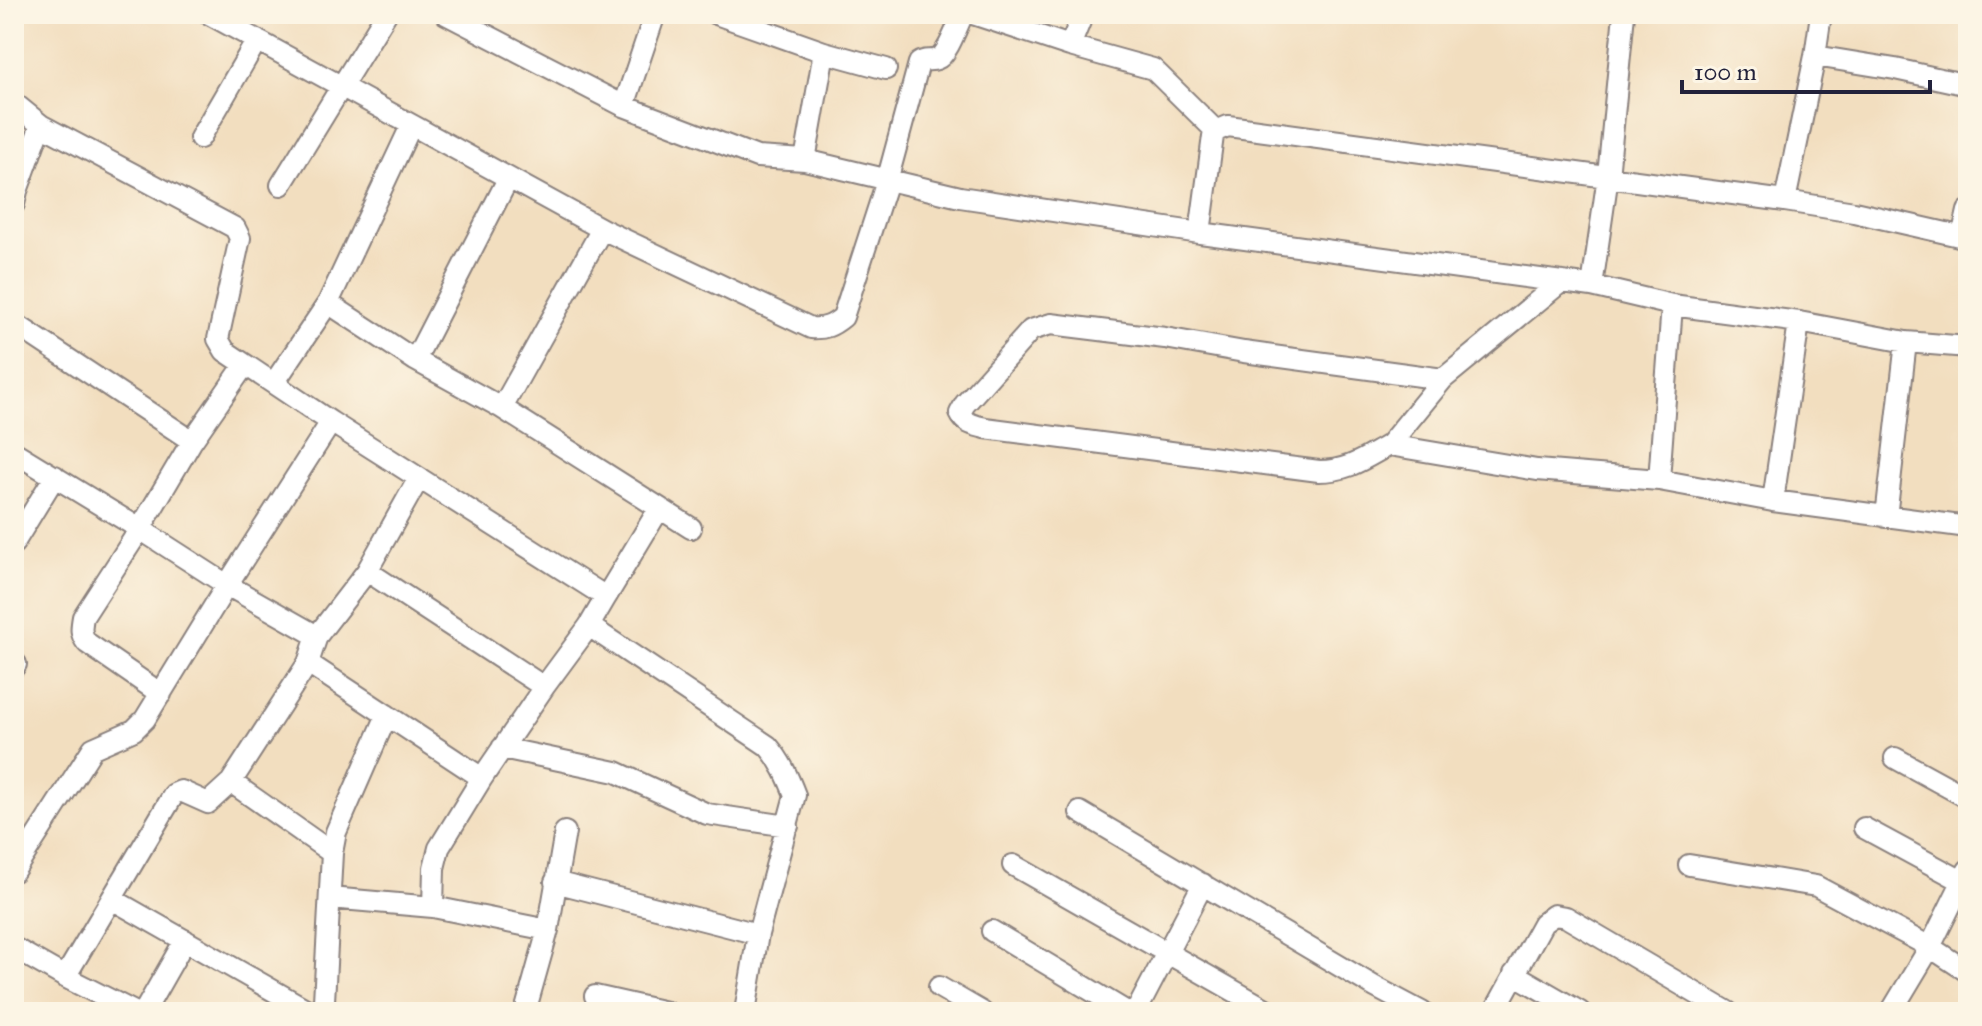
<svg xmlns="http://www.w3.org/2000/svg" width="1982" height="1026" font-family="'IM FELL Great Primer',serif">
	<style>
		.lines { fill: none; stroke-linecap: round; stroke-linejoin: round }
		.street-casing { stroke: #8a807d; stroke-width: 24 }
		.street { stroke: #fff; stroke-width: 20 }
	</style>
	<rect width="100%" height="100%" fill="#fcf5e5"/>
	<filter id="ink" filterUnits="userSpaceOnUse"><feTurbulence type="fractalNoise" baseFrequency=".0125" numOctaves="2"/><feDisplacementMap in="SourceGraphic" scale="16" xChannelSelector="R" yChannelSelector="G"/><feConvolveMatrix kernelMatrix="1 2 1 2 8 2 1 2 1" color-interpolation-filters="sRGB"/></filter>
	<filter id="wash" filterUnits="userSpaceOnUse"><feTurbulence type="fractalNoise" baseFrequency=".006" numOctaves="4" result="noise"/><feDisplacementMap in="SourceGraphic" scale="32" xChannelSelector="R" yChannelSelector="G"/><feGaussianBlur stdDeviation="1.8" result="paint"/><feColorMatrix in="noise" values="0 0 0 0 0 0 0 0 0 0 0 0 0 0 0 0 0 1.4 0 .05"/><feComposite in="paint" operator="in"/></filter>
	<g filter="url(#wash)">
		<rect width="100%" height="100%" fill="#f2debf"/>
	</g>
	<g filter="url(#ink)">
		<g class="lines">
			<defs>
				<path id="street" d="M209 14 602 229 811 328C825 329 832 326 843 317L887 181 919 63C926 58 929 62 937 59 947 56 958 24 963 14
					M446 14 624 106 757 157 805 160 960 197 1200 233
					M716 14 824 52 886 69
					M973 14 1070 46 1153 69 1216 131
					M1821 14 1815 56 1785 201 1854 212 1968 238
					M1070 46 1083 14
					M1815 56 1895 69 1968 85
					M14 103 41 125 235 228 240 238 218 339 225 351 331 422 606 597 589 626 544 687 482 778 439 848 434 868 433 907
					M624 106 655 14
					M200 138 257 40
					M805 160 824 52
					M281 185 386 14
					M1785 201 1228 126 1216 131 1213 136 1200 233 1592 286 1672 305 1799 322 1906 342 1968 347
					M14 204 17 191 41 125
					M1962 237 1968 211
					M1561 282 1443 379 1389 445 1537 470 1659 480 1773 501 1968 527
					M1592 286 1608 176 1624 14
					M328 303 415 360 502 408 691 528
					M14 323 192 441
					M415 360 508 179
					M274 383 328 303 411 126
					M502 408 602 229
					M1389 445C1365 458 1349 471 1319 471L985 428C974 425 965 424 960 413L965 404 1031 330 1051 324 1165 338 1244 352 1443 379
					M14 452 140 529 192 441 244 366
					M419 478 367 571 317 636 308 663 482 778
					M1659 480 1672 305
					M1773 501 1799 322
					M1886 517 1906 342
					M14 543 55 476
					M367 571 544 687
					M606 597 659 509
					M589 626 768 746C781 761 788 777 795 795L758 934 745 1012
					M14 667 16 664
					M161 694 87 643C80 634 81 628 83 617L140 529 227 585 317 636
					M502 748 616 772 707 814 788 826
					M1895 758 1968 798
					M231 782 332 853
					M1080 812 1375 987 1422 1012
					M1864 828 1962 881
					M1013 865 1271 1012
					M1689 865 1816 886 1930 947 1968 972
					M14 871 93 748 134 730 145 719 227 585 331 422
					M555 882 758 934
					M330 898 433 907 548 930
					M112 899 309 1011 321 1007 324 1001 332 853 336 832 387 715
					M992 931 1127 1012
					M14 948 65 977 134 1012
					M1514 974 1580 1012
					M65 977 174 794 181 791 208 803 231 782 308 663
					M939 987 982 1012
					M595 996 666 1012
					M144 1012 185 940
					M525 1012 548 930 565 832
					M1136 1012 1203 884
					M1494 1012 1543 923 1554 915 1566 917 1728 1012
					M1891 1012 1930 947 1968 870"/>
			</defs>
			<!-- street casing -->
			<use href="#street" class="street-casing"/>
			<!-- street -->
			<use href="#street" class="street"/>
		</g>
	</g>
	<!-- margin -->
	<rect width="1982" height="1026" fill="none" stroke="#fcf5e5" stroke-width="48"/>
	<!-- scale -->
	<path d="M1682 80v12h248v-12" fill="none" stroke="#22223b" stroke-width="4"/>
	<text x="1694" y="80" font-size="24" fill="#22223b" stroke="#fcf5e5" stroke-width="6" paint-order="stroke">100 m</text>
</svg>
